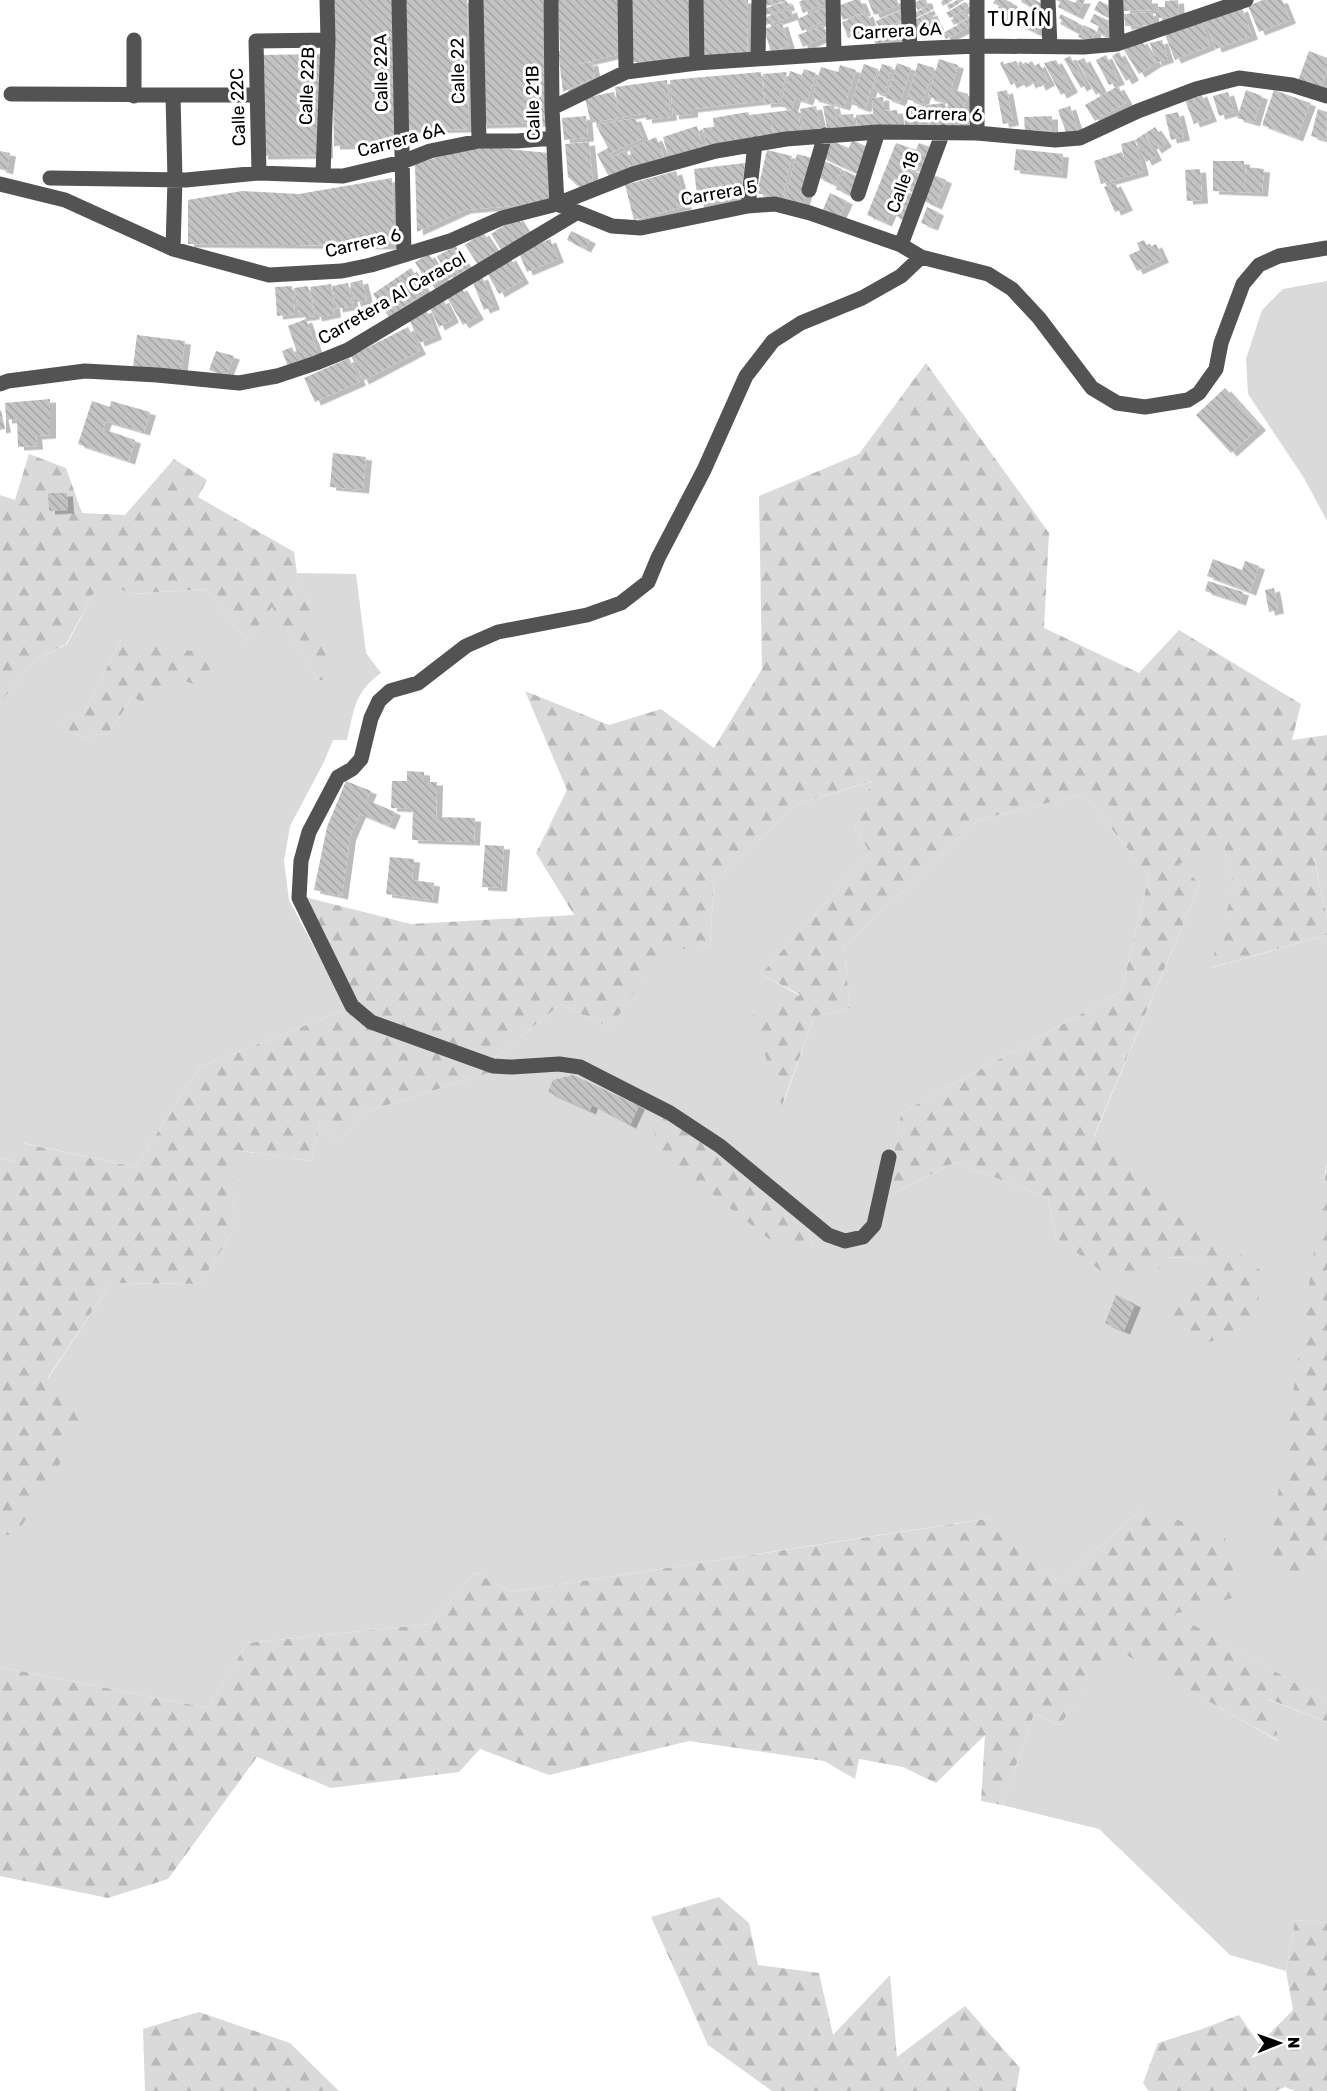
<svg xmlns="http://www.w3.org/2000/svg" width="1327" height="2091" font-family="Rubik,sans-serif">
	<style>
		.grass { fill: #dadada; fill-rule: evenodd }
		.forest { fill: url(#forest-firs) }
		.building { fill: url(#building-back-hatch); filter: url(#shadow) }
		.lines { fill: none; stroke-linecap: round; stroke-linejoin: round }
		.minor { stroke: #535353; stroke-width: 15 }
		.labels { text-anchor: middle; stroke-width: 6; stroke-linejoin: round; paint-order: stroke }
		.street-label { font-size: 18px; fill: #000; stroke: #fff }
		.neighbourhood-label { font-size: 20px; letter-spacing: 1.5px; fill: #000; stroke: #fff }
	</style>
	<defs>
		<pattern id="forest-firs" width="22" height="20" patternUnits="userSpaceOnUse" patternTransform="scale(1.5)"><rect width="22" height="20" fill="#dadada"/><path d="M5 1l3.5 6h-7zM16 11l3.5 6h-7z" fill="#b9b9b9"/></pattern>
		<pattern id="building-back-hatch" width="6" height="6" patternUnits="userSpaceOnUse" patternTransform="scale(1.5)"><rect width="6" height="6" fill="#c3c3c3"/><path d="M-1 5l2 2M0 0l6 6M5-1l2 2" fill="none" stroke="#a6a6a6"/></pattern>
		<filter id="shadow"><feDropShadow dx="6" dy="3.5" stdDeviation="0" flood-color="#0004"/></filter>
	</defs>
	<rect width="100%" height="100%" fill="#fff"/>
	<!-- grass -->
	<path class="grass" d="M1327 281V521L1304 478 1248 394 1246 359 1262 310 1283 289Z
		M297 573 356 574 366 653 381 673C354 692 354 711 347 740H333L324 762 290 826 284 861 289 900 347 1009 200 1067 135 1167 23 1143 13 1161 0 1158V703L35 660 67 644 101 579 131 594 206 589 247 641 272 606 318 680H334ZM121 640 133 696 109 733 83 738 57 723 83 715Z
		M873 781 855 828 870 853 761 974 800 996 783 1105 814 1017 850 1008 844 947 978 820 1084 794 1149 876 1121 992 901 1113 895 1153 868 1221 859 1231 845 1234 831 1229 582 1061 493 1059 561 1004 610 1028 663 951 710 945 714 881 798 804Z
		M1224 846 1234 886 1211 968 1327 935V1164L1325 1172 1302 1586 1327 1547V1701L1173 1614 1144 1507 1059 1583 991 1518 511 1592 475 1572 430 1624 247 1643 208 1708 0 1667V1535H16L48 1378 111 1283 200 1284 233 1231 234 1150 311 1161 320 1124 340 1141 365 1112 492 1072 560 1070 579 1074 647 1109 812 1245 808 1227 866 1242 887 1197 955 1162 1048 1198 1056 1237 1164 1258 1194 1257 1217 1269 1264 1274 1094 1137 1200 884 1178 864Z
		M1327 854V918L1314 857Z
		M1114 1647 1278 1741 1267 1699 1327 1722V1923L1295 1920 1286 1971 1230 1955 1099 1829 1002 1805 1034 1714 1060 1725Z"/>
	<!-- forest -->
	<path class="forest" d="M926 363 1049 533 1044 628 1139 673 1179 630 1301 704 1292 740 1327 735V854L1314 858 1327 918V935L1210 968 1234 886 1224 847 1179 864 1200 884 1094 1136 1265 1274 1251 1327 1193 1348 1161 1305 1217 1270 1194 1257 1164 1258 1157 1272 1109 1277 1056 1237 1048 1198 955 1162 887 1197 901 1113 1121 992 1149 876 1084 794 978 820 844 947 850 1008 814 1017 782 1106 752 1016 800 995 761 974 870 853 855 828 872 781 798 804 714 881 710 945 663 952 610 1028 561 1004 493 1059 376 1017 357 1002 301 896 411 924 574 915 536 853 567 790 525 691 609 725 661 709 714 748 762 669 759 496 859 454Z
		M29 454 66 468 82 513 125 515 174 459 207 480 198 497 294 552 297 573 335 680H318L272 607 247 641 206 589 131 594 101 580 66 644 35 660 0 703V495L15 500Z
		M121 640 212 654 207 689 179 679 151 710 133 696 109 733 83 738 56 723 83 715Z
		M347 1009 492 1072 365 1112 340 1141 320 1124 311 1161 235 1150 233 1231 200 1284 111 1283 48 1377 85 1423 16 1535H0V1158L13 1161 22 1143 135 1167 200 1067Z
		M647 1109C707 1140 756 1184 808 1227L812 1245 769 1239 660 1153Z
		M1327 1164V1547L1303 1586 1269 1555Z
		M1144 1507 1225 1538 1240 1596 1174 1614 1327 1701V1722L1268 1699 1279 1741 1114 1648 1060 1725 1034 1714 1002 1805 981 1801 985 1735 936 1783 903 1767 859 1759 855 1779 824 1761 689 1741 549 1775 480 1749 459 1772 331 1788 257 1757 168 1879 108 1898 0 1876V1667L208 1708 247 1643 430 1624 475 1572 511 1592 992 1518 1059 1583Z
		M719 1897 749 1923 758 1965 819 1973 833 2035 890 1975 897 2057 965 2006 1020 2068 1016 2091H772L708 2045 651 1917Z
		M1295 1920 1327 1923V2091H1295L1285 2087 1276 2091H1149L1143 2083 1158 2043 1202 2029 1239 2015 1259 2044 1293 2010 1286 1971Z
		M199 2012 290 2043 339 2091H145L143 2029Z"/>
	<!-- building -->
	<path class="building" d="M331 0H392L395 145 334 146Z
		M406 0H467L469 129 407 130Z
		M481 0H543L546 123 481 125Z
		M558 0H620L621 54 573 65 592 62 595 77 563 92 558 51H560Z
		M630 0H688L689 62H631Z
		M703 0H748L747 58 702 57Z
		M765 0H785L786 1 767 6Z
		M803 0H827L828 3 803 13 799 2Z
		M854 0H860L865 12 843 20 838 6Z
		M868 0H897L899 5 874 15Z
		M920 0H926L928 5 918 10 914 3Z
		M943 0H953L943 6 941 2Z
		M957 0H964L950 9 948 6Z
		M995 0H1006L1012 3 1004 19 994 14 999 6 993 3Z
		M1022 0H1035L1042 4 1038 11 1021 2Z
		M1056 0H1068L1075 3 1077 0H1085L1077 16 1058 7 1060 2Z
		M1124 0H1152V10L1124 11Z
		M1178 0 1179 17 1156 18V7H1165V1Z
		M1263 0H1282L1290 20 1259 32 1248 6Z
		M787 1 789 7 766 15 763 9Z
		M1099 1 1108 5 1109 18 1094 10Z
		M965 2 969 7 950 18 946 13Z
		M928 7 930 11 915 18 913 13Z
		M824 8 829 19 802 31 797 19Z
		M1242 8 1252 36 1216 49 1205 22Z
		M791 9 793 16 766 25 763 18Z
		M901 10 906 19 880 30 876 21Z
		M931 12 934 18 917 27 914 20Z
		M966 12 969 17 954 25 951 20Z
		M1153 12V25L1125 26 1124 14Z
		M867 13 873 29 848 38 842 22Z
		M1015 13 1024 17 1026 13 1041 21 1036 33 1011 21Z
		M1061 14 1078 23 1074 31 1060 24 1062 20 1059 18Z
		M1094 14 1110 21 1104 36 1097 32 1099 26 1090 22Z
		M1200 18 1210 46 1175 60 1164 32Z
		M934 19 938 26 918 36 915 29Z
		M967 20 970 27 946 39 943 33Z
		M901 22 906 33 877 47 872 36Z
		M782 23 789 46 771 52 764 29Z
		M823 25 828 36 803 47 798 35Z
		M1084 25 1096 31 1091 42 1078 37Z
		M1141 40 1156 63 1139 74 1124 50Z
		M1162 40 1168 59 1156 63 1150 43Z
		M1309 51 1327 58V71L1320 89 1298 81Z
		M1119 52 1133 77 1126 81 1112 56Z
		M324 54 327 155 262 156 260 55Z
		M1106 55 1119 81 1109 85 1096 60Z
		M1070 56 1086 85 1081 88 1064 59Z
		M1084 58 1102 91 1096 95 1077 61Z
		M939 59 958 65 951 89 968 94 963 110V131L929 128 926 105 945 103 947 120 948 102 928 97Z
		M1056 60 1072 89 1061 95 1044 63Z
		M1003 61 1004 64 1016 61 1026 81 1020 84 1018 81 1011 85 1000 63Z
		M1021 61 1023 64 1026 62 1027 64 1032 61 1035 66 1039 63 1049 82 1040 87 1037 81 1030 85 1018 63Z
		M897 63 911 68 900 103 886 98Z
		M918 63 934 68 922 104 907 99Z
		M864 64 878 69 865 109 851 104Z
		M882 64 892 67 884 95 873 91Z
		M840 65 856 70 844 107 812 98 821 67 838 72Z
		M804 69 816 73 807 102 795 98 792 109H798L801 134 775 138 772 122 773 136 707 151 703 128 714 127 713 118 748 112 749 115 792 110 780 106 790 71 802 75Z
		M761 72 764 101 692 109V114L673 116 670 80Z
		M787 72 778 103 765 104 763 74Z
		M667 80 671 117 646 120V113L591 123 585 98 614 92 619 112 615 87Z
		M1118 86 1127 102 1095 121 1085 105Z
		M1007 90 1013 122 1003 124 997 92Z
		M1246 90 1262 96 1254 123 1237 118Z
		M1274 90 1310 103 1297 138 1262 125Z
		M1228 92 1234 112 1219 116 1213 96Z
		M1201 93 1211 118 1194 124 1185 100Z
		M883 97 884 111 897 110 899 127 857 131 856 115 873 114 872 98Z
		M834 105 837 123V115L853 114 855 132 828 134 823 106Z
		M816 106 822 133 805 136 800 109Z
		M924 106 925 127 905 128 904 107Z
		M1070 106 1078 131 1067 135 1058 110Z
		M1318 109 1327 112 1326 140 1311 136Z
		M1178 112 1184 137 1171 140 1165 115Z
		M586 116 588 138 564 140 562 118Z
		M1052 116V130L1025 131 1024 117Z
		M635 118 643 138 611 153 613 157 626 150 633 165 609 177 597 154 608 148 596 125Z
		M697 126 704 151 670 162 663 137Z
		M1155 127 1166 143 1156 150 1145 135 1156 157 1146 162 1135 140Z
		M656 137 664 156 637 168 629 149Z
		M829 140 849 148 852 140 872 149 860 175 821 157Z
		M1135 140 1143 172 1101 184 1094 161 1122 152 1125 162 1121 144Z
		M589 142 593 184 579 187 568 177 565 144Z
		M896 143 916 150 919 143 936 149 927 173 910 167 886 223 867 215Z
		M475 146 549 153 551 203 465 210 417 232 415 164Z
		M1016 149 1063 154 1061 175 1014 170Z
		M767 150 792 156 782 199 757 193Z
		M0 151 10 153 7 171 0 169Z
		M797 154 816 159 803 205 784 199Z
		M824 161 842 169 835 185 817 177Z
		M1213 161H1244V189L1246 167 1264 169 1262 193 1213 191Z
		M745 163 741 197 698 204 694 169Z
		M1200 169 1202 200 1187 201 1185 170Z
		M912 170 926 176 919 194 904 188Z
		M676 171 686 206 634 220 625 185Z
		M845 171 861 178 853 197 836 189Z
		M934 175 946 180 936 206 924 201Z
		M392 178 395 246 188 244V200L242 191 299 194Z
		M1115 183 1127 207 1115 212 1104 187Z
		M902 190 918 196 909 221 893 215Z
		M830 193 847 201 837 222 821 214Z
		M927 207 938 212 932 227 921 223Z
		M517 217 528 234 502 251 491 234Z
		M571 231 590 240 585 249 567 240Z
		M483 232 497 253 478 265 465 245Z
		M550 239 558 259 527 272 519 253Z
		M1144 240 1148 248 1156 244 1163 259 1137 271 1129 255 1140 250 1137 243Z
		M456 246 468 269 449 279 437 256Z
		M429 254 444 278 430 287 415 262Z
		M510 257 523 280 499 294 486 271Z
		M411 268 426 291 389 317 373 294Z
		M482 276 494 306 484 310 472 280Z
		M362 280 367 300 355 303 350 283Z
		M348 283 353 306 337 309 332 286Z
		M331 284 335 314 316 318 310 287Z
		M292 286 295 314 277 316 275 287Z
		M308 286 314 316 300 318 294 288Z
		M461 287 478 316 463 325 446 296Z
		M443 299 453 319 439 327 429 306Z
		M426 309 436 336 419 343 408 316Z
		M306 319 319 357 301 364 288 326Z
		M408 327 420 351 363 381 351 356Z
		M137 335 185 341 181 373 133 367Z
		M292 347 299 365 289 369 282 351Z
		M216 351 234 356 226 376 209 370Z
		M349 358 360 382 315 402 304 378Z
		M1225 388 1260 427 1231 453 1196 415Z
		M50 399V435L36 436 37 446 18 447 17 419 6 420 5 403Z
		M92 401 110 407 111 401 150 412 144 432 106 421 103 429 135 440 129 461 78 444Z
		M1 410 5 429 0 430V411Z
		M333 453 366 457 363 490 330 487Z
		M48 493H67L68 510 49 511Z
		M1213 559 1242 570 1245 561 1259 566 1250 592 1207 576Z
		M1208 581 1243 592 1240 602 1205 591Z
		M1274 588 1278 610 1269 612 1265 590Z
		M407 771 424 772V782H437L436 817 475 818 474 842 412 840 413 809 391 808 392 781H407Z
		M346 781 371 791 367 800 395 812 389 826 360 814 350 837 342 896 314 890 327 827Z
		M485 845 504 846 501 888 482 887Z
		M390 857 414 859 412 880 434 883 432 900 386 894Z
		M573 1075 639 1106 630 1125 592 1105 590 1111 548 1092 553 1080Z
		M1116 1295 1135 1304 1124 1331 1105 1323Z"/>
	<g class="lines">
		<!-- minor -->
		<path class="minor" d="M399 0 404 254
			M476 0 479 141
			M551 0 552 108 557 204 633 174 716 151 786 139 878 132 977 133 1055 140 1080 138 1138 111 1196 89 1239 78 1292 85 1327 96
			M625 0 626 72
			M696 0 697 63
			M833 0 834 54
			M908 0 910 49
			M977 0V133
			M1048 0 1050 47
			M1116 0 1117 44
			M134 40V96
			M758 58 759 0
			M11 94 257 95
			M173 95 175 180 173 249
			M552 108 626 72 697 63 910 49 977 46 1084 47 1117 44 1246 0
			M259 173 256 41 328 40
			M323 174 328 40 327 0
			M50 178 186 180 259 173 343 176 402 162 430 151 479 141H517L553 138
			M0 184 65 200 173 249 269 275 342 271 371 265 450 241 502 218 557 204 612 226 641 228 748 206 775 204 810 213 901 245 921 257 988 274 1012 289 1039 318 1092 388 1117 403 1145 407 1188 400 1199 393 1216 369 1221 343 1243 284 1259 265 1279 256 1327 248
			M809 190 825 135
			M858 194 878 132
			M748 206 755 144
			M901 245 943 132
			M0 384 8 381 85 371 157 375 239 383 277 376 316 363 348 350 576 213
			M889 1157 874 1225 863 1237 845 1241 828 1235 720 1146 670 1113 580 1067 559 1064 512 1067 493 1066 371 1022 352 1006 299 898 301 861 309 832 338 777 352 769 361 759 371 718 379 701 390 691 418 683 466 646 498 632 587 615 621 603 648 582 658 558 704 470 746 376 773 341 801 323 862 298 901 276 921 257"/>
	</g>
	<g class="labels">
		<!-- street labels -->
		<g class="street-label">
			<text transform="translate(897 31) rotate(-3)" y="6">Carrera 6A</text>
			<text transform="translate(458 71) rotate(-91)" y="6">Calle 22</text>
			<text transform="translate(381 73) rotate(-91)" y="6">Calle 22A</text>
			<text transform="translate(307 86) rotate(-88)" y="6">Calle 22B</text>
			<text transform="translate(533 103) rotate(-91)" y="6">Calle 21B</text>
			<text transform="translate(238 107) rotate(-92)" y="6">Calle 22C</text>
			<text transform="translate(944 114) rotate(2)" y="6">Carrera 6</text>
			<text transform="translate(401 140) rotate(-15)" y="6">Carrera 6A</text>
			<text transform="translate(903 182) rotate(-70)" y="6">Calle 18</text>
			<text transform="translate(719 193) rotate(-10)" y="6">Carrera 5</text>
			<text transform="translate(363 243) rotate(-13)" y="6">Carrera 6</text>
			<text transform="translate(392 298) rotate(-30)" y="6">Carretera Al Caracol</text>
		</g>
		<!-- neighbourhood labels -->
		<g class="neighbourhood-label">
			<text x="1020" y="26">TURÍN</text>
		</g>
	</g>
	<!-- north arrow -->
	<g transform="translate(1279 2043) rotate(89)" stroke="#ffffff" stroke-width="4.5" paint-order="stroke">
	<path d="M0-4.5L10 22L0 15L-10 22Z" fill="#000000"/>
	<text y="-9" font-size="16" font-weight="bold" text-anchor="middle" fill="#000000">N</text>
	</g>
</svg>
